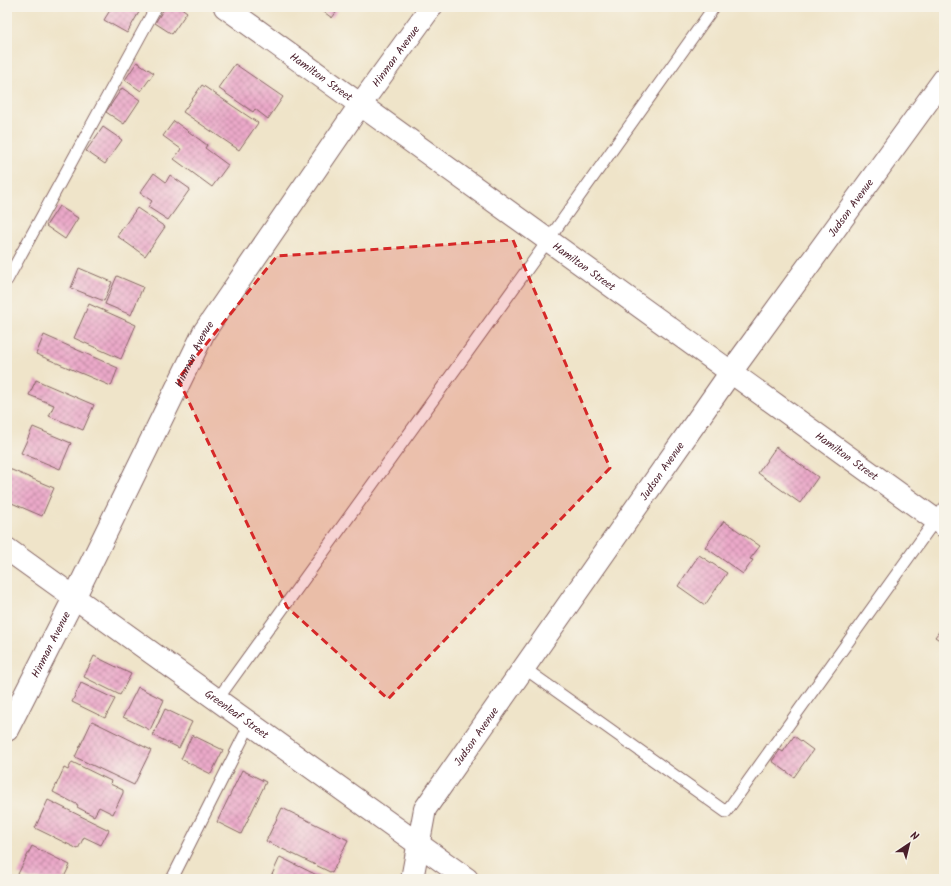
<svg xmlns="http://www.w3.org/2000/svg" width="951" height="886" font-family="Kalam,sans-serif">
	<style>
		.building { fill: url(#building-cross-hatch) }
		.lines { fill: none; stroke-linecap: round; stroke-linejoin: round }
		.service-casing { stroke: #846462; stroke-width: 13 }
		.minor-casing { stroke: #846462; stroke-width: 24 }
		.service { stroke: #fff; stroke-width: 11 }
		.minor { stroke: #fff; stroke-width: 22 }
		.marked { fill: #d62828; fill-opacity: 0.2; stroke: #d62828; stroke-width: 3; stroke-dasharray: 8 5; stroke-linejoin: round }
		.labels { text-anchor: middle; stroke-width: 4; stroke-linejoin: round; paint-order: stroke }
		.street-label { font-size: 11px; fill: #4a1f2b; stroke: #f7f3e8 }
	</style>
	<defs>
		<pattern id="building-cross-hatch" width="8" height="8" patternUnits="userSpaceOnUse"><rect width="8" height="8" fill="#eba9c9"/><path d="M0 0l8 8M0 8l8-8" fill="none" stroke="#c089a3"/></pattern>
	</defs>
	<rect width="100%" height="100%" fill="#f7f3e8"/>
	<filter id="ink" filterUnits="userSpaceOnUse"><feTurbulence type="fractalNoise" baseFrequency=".025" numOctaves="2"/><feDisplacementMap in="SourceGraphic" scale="8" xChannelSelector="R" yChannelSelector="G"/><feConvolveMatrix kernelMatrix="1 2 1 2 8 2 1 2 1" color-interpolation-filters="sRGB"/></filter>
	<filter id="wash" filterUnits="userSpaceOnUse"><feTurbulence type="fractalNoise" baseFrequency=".012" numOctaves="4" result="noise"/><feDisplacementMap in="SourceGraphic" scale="16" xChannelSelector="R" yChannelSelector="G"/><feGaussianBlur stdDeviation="0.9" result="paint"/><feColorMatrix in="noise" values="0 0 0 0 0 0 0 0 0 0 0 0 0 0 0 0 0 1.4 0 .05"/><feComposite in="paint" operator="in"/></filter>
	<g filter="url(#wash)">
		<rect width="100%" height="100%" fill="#efe4c9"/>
		<g id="blocks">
			<!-- building -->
			<path class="building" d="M112 7H142L127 33 104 20Z
				M165 7H180L187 12 172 34 155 23Z
				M317 7H340L332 18Z
				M137 62 154 73 141 91 125 80Z
				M235 64 283 97 268 119 255 109 253 112 218 88Z
				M202 85 258 123 239 150 183 112Z
				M122 88 140 100 124 124 106 112Z
				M174 121 207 145 205 148 228 165 212 187 174 159 181 149 163 136Z
				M103 127 122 140 105 164 86 151Z
				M154 173 166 182 170 175 190 189 168 220 148 207 152 201 140 193Z
				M59 206 78 218 65 239 46 226Z
				M137 208 165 227 145 256 117 236Z
				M79 268 112 282 104 301 71 288Z
				M117 276 143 287 131 315 105 304Z
				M89 304 136 325 121 359 74 338Z
				M44 335 118 368 111 386 36 354Z
				M36 380 94 405 83 430 49 416 54 405 29 395Z
				M33 427 71 443 60 469 21 453Z
				M776 447 818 477 800 503 758 473Z
				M7 468 54 488 42 516 7 501Z
				M724 521 760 546 750 559 753 560 743 574 705 547Z
				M699 555 727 573 705 605 678 586Z
				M944 625V643L935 637Z
				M94 656 131 674 120 695 84 677Z
				M81 683 115 699 105 718 72 702Z
				M138 687 164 700 150 730 123 717Z
				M165 709 192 722 179 748 153 735Z
				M92 721 151 750 134 785 75 757Z
				M192 735 223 750 211 774 181 759Z
				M794 736 813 750 794 777 772 761 780 750 783 752Z
				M72 762 111 781 110 784 123 790V793L113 814 99 807 94 816 77 807 78 805 53 792 64 768 68 770Z
				M242 770 266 782 241 834 217 822Z
				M48 800 109 830 101 845 84 837 78 849 35 828Z
				M282 808 348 840 332 873 266 841Z
				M32 846 70 865 63 879H29L18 874Z
				M280 857 325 879H270Z"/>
		</g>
	</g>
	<g filter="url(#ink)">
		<use href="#blocks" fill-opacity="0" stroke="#846462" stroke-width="1"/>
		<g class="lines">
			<defs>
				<path id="service" d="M7 280 156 7
					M524 668 726 812 944 508
					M217 700 534 260 714 7
					M172 879 250 724"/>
				<g id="minor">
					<path id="s1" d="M225 7 944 526"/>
					<path id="s2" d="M7 549 467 879"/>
					<path id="s3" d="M7 730 74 598 204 332 360 105 431 7"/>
					<path id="s4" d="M412 879 425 809 731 372 944 79"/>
				</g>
			</defs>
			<!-- service casing -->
			<use href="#service" class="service-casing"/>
			<!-- minor casing -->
			<use href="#minor" class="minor-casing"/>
			<!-- service -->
			<use href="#service" class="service"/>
			<!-- minor -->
			<use href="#minor" class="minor"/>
		</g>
	</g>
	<!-- marked area -->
	<path class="marked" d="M513 240 610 468 388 699 287 607 178 379 277 256Z"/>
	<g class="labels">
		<!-- street labels -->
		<g class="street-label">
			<text dy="4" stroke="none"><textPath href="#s3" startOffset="780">Hinman Avenue</textPath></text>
			<text dy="4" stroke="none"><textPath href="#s1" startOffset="119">Hamilton Street</textPath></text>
			<text dy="4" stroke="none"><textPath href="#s4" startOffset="808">Judson Avenue</textPath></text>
			<text dy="4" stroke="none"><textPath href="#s1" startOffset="443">Hamilton Street</textPath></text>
			<text dy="4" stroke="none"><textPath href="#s3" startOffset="420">Hinman Avenue</textPath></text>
			<text dy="4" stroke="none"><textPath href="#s1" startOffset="767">Hamilton Street</textPath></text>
			<text dy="4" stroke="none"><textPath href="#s4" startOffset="484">Judson Avenue</textPath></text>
			<text dy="4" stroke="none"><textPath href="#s3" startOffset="96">Hinman Avenue</textPath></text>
			<text dy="4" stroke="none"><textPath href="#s2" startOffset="283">Greenleaf Street</textPath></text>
			<text dy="4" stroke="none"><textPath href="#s4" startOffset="160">Judson Avenue</textPath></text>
		</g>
	</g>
	<!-- margin -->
	<rect width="951" height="886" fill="none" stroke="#f7f3e8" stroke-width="24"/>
	<!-- north arrow -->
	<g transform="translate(909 844) rotate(35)" stroke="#f7f3e8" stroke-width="3" paint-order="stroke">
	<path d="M0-3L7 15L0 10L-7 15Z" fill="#4a1f2b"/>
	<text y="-6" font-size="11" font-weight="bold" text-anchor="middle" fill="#4a1f2b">N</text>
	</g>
</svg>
